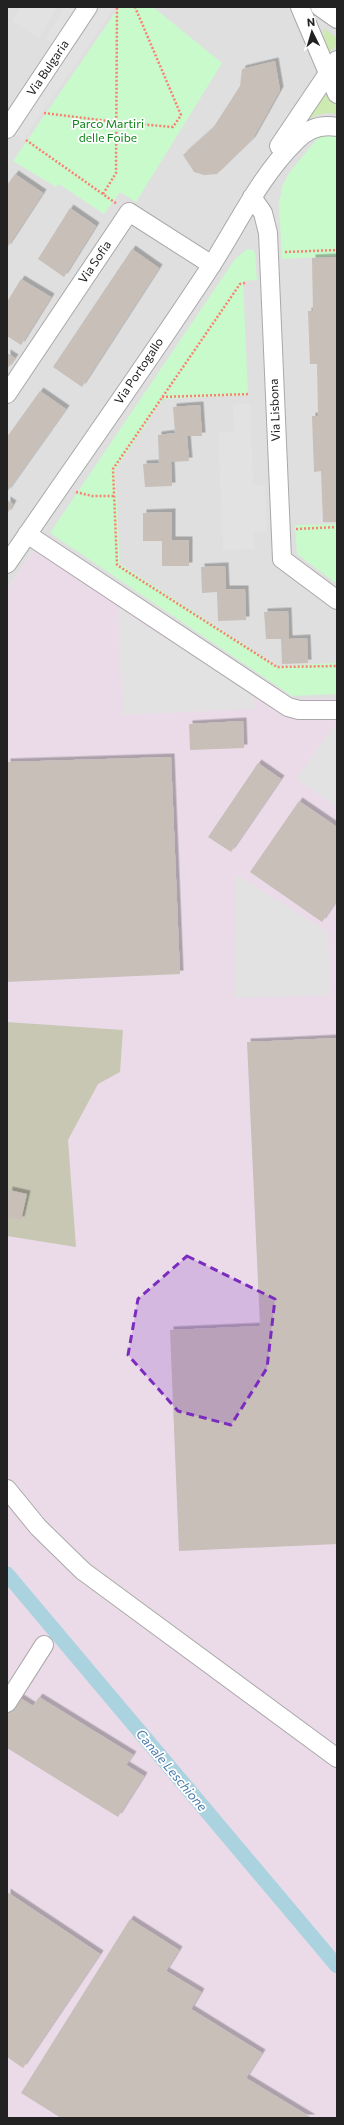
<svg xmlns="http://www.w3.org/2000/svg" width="344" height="2125" font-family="Commissioner,sans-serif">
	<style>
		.residential { fill: #e0dfdf }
		.industrial { fill: #ebdbe8 }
		.construction { fill: #c7c7b4 }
		.grass { fill: #cdebb0 }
		.park { fill: #c8facc }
		.parking { fill: #e2e2e2 }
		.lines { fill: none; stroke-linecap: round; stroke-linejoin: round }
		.canal { stroke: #aad3df; stroke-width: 15 }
		.building { fill: #c7bfb8; filter: url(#shadow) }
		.minor-casing { stroke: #a9a9a9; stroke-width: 20 }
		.path { stroke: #fa8072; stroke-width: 2.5; stroke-dasharray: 2 2; stroke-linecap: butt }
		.minor { stroke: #fff; stroke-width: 18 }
		.marked { fill: #7b2cbf; fill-opacity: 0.2; stroke: #7b2cbf; stroke-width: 3; stroke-dasharray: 8 5; stroke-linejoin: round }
		.labels { text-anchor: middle; stroke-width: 3.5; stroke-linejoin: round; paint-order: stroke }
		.street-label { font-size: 12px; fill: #222; stroke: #fff }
		.park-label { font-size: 12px; fill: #0c8416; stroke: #fff }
		.water-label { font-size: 13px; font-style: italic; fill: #4a7aab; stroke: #fff }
	</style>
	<defs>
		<filter id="shadow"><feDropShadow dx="3.5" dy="-3.5" stdDeviation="0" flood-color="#0004"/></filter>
	</defs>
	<rect width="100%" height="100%" fill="#f2efe9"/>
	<!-- residential -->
	<path class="residential" d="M7 7H337V699H295L43 536 7 590Z"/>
	<!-- industrial -->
	<path class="industrial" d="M43 536 295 699H337V2118H7V590Z"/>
	<!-- construction -->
	<path class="construction" d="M7 1022 123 1030 120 1072 98 1084 68 1140 76 1247 7 1236Z"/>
	<!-- grass -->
	<path class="grass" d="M323 28 337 38V45L327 55Z
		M322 89 337 108V114C324 111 313 116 303 123Z"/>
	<!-- park -->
	<path class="park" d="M119 7H153L222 63 136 202 120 192 104 214 59 184 56 187 13 161Z
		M323 135H337V256L282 259 279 205 282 187 289 173 316 140Z
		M247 249 253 250 255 253 257 280 243 281 248 395 163 399 115 470 120 564 277 666 337 663V694L292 696 50 533 235 259Z
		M337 524V584L297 554 295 525Z"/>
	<!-- parking -->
	<path class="parking" d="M21 7H57L39 39 12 21Z
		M64 7H78L56 44 46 39Z
		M102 7H115L23 140 14 134Z
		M250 404 253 485H265L267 532 254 533V549L223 550 218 433 234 432 233 405Z
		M118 608 254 696 255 709 122 715Z
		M334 726H337V807L296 779Z
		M235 874 328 932 330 995 234 998Z"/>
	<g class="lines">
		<!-- canal -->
		<path class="canal" d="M7 1574 337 1966"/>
	</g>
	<!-- building -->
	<path class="building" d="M275 61 280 90 252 140 217 174 204 175 194 172 183 155 213 128 240 86 242 69Z
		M15 174 43 193 7 248V185Z
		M70 208 96 226 64 277 38 259Z
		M132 249 159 268 82 387 53 367Z
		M337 257V522H323L321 471 314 472 312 416H318L317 364H310L308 311H313L312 258Z
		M21 279 51 297 21 345 7 336V302Z
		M7 353 15 358 7 369Z
		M40 391 66 409 7 492V437Z
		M200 405 202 436H187L189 461 171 462 172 486 145 487 143 464 159 463 158 435 175 433 173 407Z
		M7 500 13 504 7 514Z
		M172 512V540H189V566H162V541H143V513Z
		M225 566 226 589H245L246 620 218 621 217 592 202 593 201 567Z
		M288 611 289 639 307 638 308 663 282 664 281 639H266L264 612Z
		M243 721 244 748 190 750 189 724Z
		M171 757 180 974 7 982V762Z
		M258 763 281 779 231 852 208 837Z
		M299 801 337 827V900L322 922 250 872Z
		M337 1038V1544L179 1551 170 1330 260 1326 247 1042Z
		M9 1190 27 1194 21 1220 7 1217Z
		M14 1694 33 1706 39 1697 133 1755 126 1765 144 1776 118 1817 7 1748V1706Z
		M7 1892 100 1954 23 2068 7 2057Z
		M130 1919 179 1950 166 1971 201 1992 191 2009 262 2053 246 2078 312 2118H61L21 2093Z"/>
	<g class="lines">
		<defs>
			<path id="minor" d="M300 7 337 94
				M320 7 337 19
				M7 129 88 7
				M279 146 337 60
				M252 197 263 213 268 233 282 559 337 600
				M7 394 129 212 212 265
				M27 534 288 707 299 710H337
				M7 564C75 464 145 367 211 266 238 224 260 176 296 141 307 129 321 124 337 127
				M7 1489 38 1527 83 1571 337 1758
				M7 1703 44 1645"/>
		</defs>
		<!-- minor casing -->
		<use href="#minor" class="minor-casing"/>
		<!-- path -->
		<path class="path" d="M44 113 116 122 173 127 181 115 135 7
			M26 140 117 204
			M103 194 116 173 117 7
			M285 252 337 250
			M245 283 240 284 113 469 117 565 277 667 337 666
			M162 397 250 394
			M76 492 92 496H114
			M296 529 337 527"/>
		<!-- minor -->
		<use href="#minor" class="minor"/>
	</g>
	<!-- marked area -->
	<path class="marked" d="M187 1256 275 1299 267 1368 231 1425 178 1411 128 1355 138 1299Z"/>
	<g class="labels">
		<!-- street labels -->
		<g class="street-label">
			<text transform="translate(48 68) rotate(-56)" y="4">Via Bulgaria</text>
			<text transform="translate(95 262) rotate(-56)" y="4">Via Sofia</text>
			<text transform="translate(139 371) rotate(-56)" y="4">Via Portogallo</text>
			<text transform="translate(275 410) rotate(-92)" y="4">Via Lisbona</text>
		</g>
		<!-- park labels -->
		<g class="park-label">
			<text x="108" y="128">Parco Martiri<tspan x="108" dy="14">delle Foibe</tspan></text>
		</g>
		<!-- water labels -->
		<g class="water-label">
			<text transform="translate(172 1770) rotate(50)" y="5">Canale Leschione</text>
		</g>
	</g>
	<!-- border -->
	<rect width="344" height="2125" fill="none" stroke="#222222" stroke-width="16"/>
	<!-- north arrow -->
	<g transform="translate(312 32) rotate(355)" stroke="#ffffff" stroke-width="3" paint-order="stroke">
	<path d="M0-3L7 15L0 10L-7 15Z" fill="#222222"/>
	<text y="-6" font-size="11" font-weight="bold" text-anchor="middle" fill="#222222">N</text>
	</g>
</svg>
